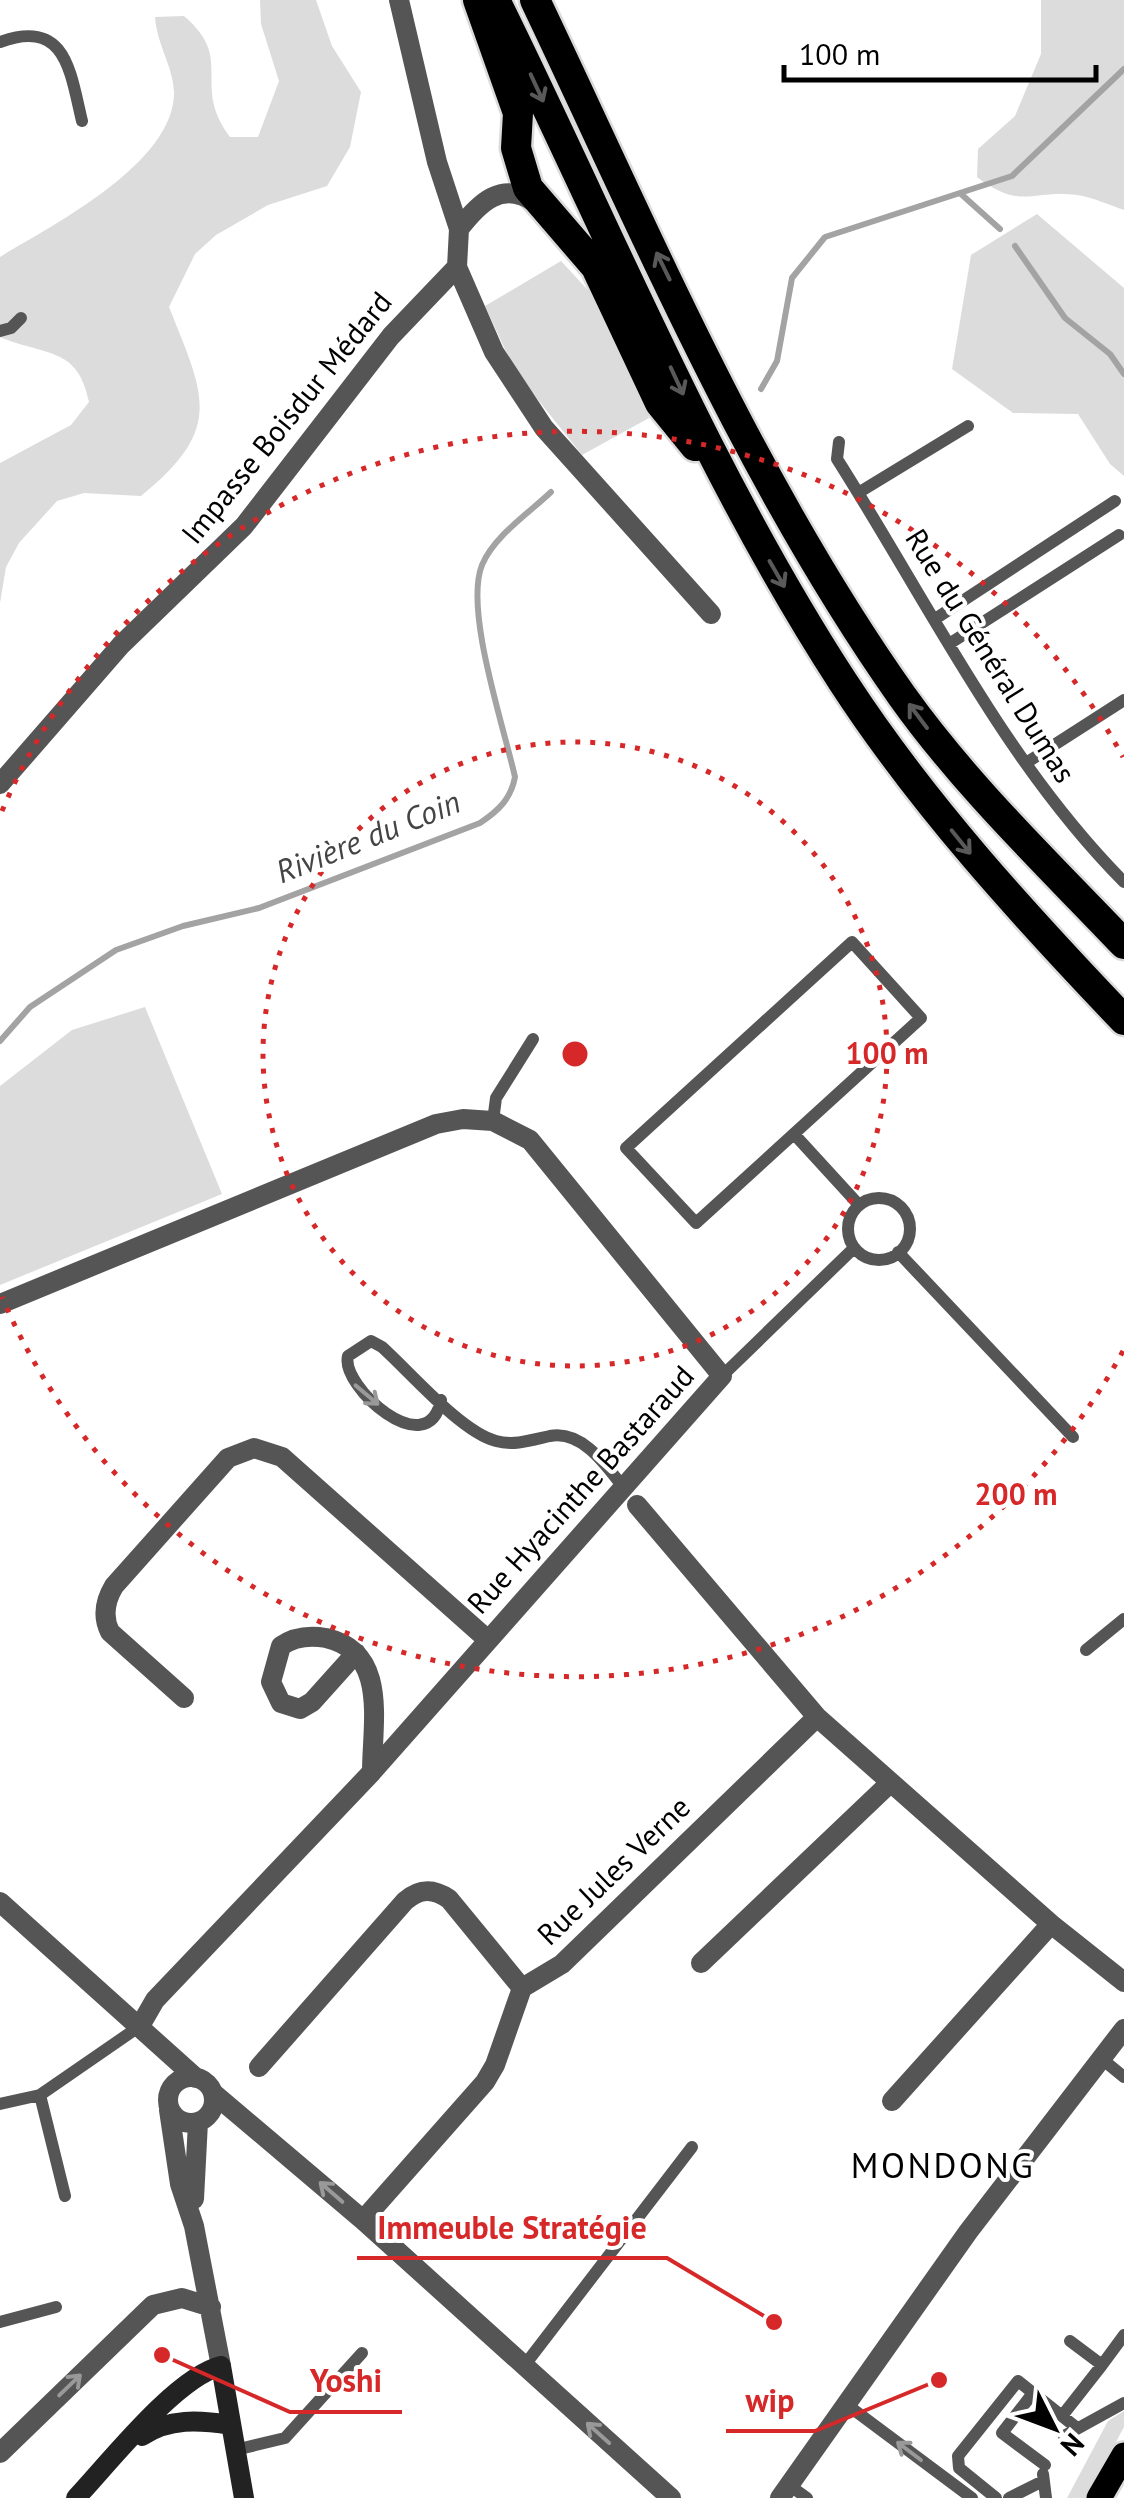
<svg xmlns="http://www.w3.org/2000/svg" width="1124" height="2498" font-family="'PT Sans',sans-serif">
	<style>
		.green { fill: #dcdcdc }
		.lines { fill: none; stroke-linecap: round; stroke-linejoin: round }
		.stream { stroke: #a3a3a3; stroke-width: 6 }
		.primary-casing { stroke: #dbdbdb; stroke-width: 30 }
		.highway-casing { stroke: #dbdbdb; stroke-width: 35 }
		.lane { stroke: #555; stroke-width: 12 }
		.street { stroke: #555; stroke-width: 20 }
		.secondary { stroke: #222; stroke-width: 20 }
		.primary { stroke: #000; stroke-width: 25 }
		.highway { stroke: #000; stroke-width: 30 }
		.oneway { stroke: #595959 }
		.oneway2 { stroke: #999 }
		.ring { fill: none; stroke: #d62828; stroke-width: 5; stroke-dasharray: 5 10 }
		.labels { text-anchor: middle; stroke-width: 8; stroke-linejoin: round; paint-order: stroke }
		.street-label { font-size: 30px; fill: #000; stroke: #fff }
		.water-label { font-size: 32px; font-style: italic; fill: #444; stroke: #fff }
		.quarter-label { font-size: 35px; letter-spacing: 2.5px; fill: #000; stroke: #fff }
		.centre { fill: #d62828; stroke: #fff; stroke-width: 5 }
		.ring-label { font-size: 30px; text-anchor: middle; font-weight: bold; fill: #d62828; stroke: #fff; stroke-width: 8; stroke-linejoin: round; paint-order: stroke }
		.leader { fill: none; stroke: #d62828; stroke-width: 4 }
		.callout-dot { fill: #d62828; stroke: #fff; stroke-width: 4 }
		.callout-label { font-size: 32px; text-anchor: middle; font-weight: bold; fill: #d62828; stroke: #fff; stroke-width: 8; stroke-linejoin: round; paint-order: stroke }
	</style>
	<rect width="100%" height="100%" fill="#fff"/>
	<!-- green -->
	<path class="green" d="M260 0H316L332 46 361 92 350 147 327 186 268 205 216 235 195 254 169 307C204 395 225 428 141 496L84 493 57 501 19 543 6 567 0 603V463L71 425 89 402C78 346 45 356 0 337V257C53 225 175 163 174 92 173 66 157 45 155 17L184 16C236 60 190 84 230 137H258L279 81 261 24Z
		M1041 0H1124V210C1109 205 1092 197 1077 195 1031 189 1022 211 977 177L978 149 1015 116 1041 54Z
		M1037 214 1124 288V476L1110 464 1078 414 1013 413 952 369 971 255Z
		M561 261 609 313 649 418 582 455 515 371 485 306Z
		M145 1007 222 1194 0 1285V1086L72 1030Z
		M1124 2411V2427L1086 2498H1067L1108 2421Z"/>
	<g class="lines">
		<!-- stream -->
		<path class="stream" d="M961 194 1000 229
			M1015 246 1065 318 1110 354 1124 374
			M761 389 777 361 792 278 825 237 1012 176 1124 69
			M0 1041 30 1007 116 950 183 926 259 908 480 823C498 811 511 799 515 777 504 727 464 610 482 565 494 536 529 513 551 492"/>
		<defs>
			<path id="primary" d="M1099 2498 1124 2455"/>
			<path id="highway" d="M478 0 518 113 516 148 528 188 596 267 660 403 695 446
				M495 0C608 228 704 468 843 682 923 805 1023 914 1124 1020
				M535 0C647 235 751 482 902 696 966 786 1048 864 1124 944"/>
		</defs>
		<!-- primary casing -->
		<use href="#primary" class="primary-casing"/>
		<!-- highway casing -->
		<use href="#highway" class="highway-casing"/>
		<!-- lane -->
		<path class="lane" d="M0 42C66 18 70 71 82 121
			M0 331 11 328 21 318
			M839 442 837 459C928 602 1004 761 1124 882
			M858 493 968 426
			M935 619 1115 501
			M949 644 1119 535
			M1026 763 1124 700
			M852 942 921 1018 696 1223 626 1148Z
			M493 1121 496 1098 533 1039
			M794 1134 859 1205
			M848 1229a31 31 0 1 1 62 0a31 31 0 1 1-62 0Z
			M898 1252 1073 1437
			M722 1376 854 1248
			M441 1400C428 1465 340 1386 348 1356L371 1341 382 1347C410 1372 461 1432 496 1441 514 1446 532 1440 550 1436 582 1430 606 1465 623 1487
			M1086 1650 1124 1619
			M1102 2059 1124 2077
			M40 2095 65 2196
			M0 2104 40 2095 140 2026
			M0 2322 56 2307
			M1070 2341 1102 2365 1124 2335
			M524 2366 692 2147
			M1033 2393 1002 2433 1045 2465
			M846 2404 972 2498
			M1062 2416 1102 2365
			M1064 2436 1124 2403
			M235 2450 285 2438 362 2353
			M1043 2474 1046 2498
			M789 2485 807 2498
			M996 2498 959 2468 958 2456 1018 2381 1077 2428
			M1009 2498 1043 2481"/>
		<!-- street -->
		<path class="street" d="M399 0 437 162 459 229 457 267 494 352 544 428 711 614
			M459 229C479 203 502 180 534 202
			M0 784 121 645 244 526 391 336 457 267
			M0 1304 436 1124 463 1119 493 1121 530 1140 722 1376 372 1772 155 2000 140 2026
			M637 1505 817 1717 1051 1924 1124 1982
			M356 1653 312 1702 300 1709 281 1703 271 1682 281 1646C294 1637 309 1635 326 1638 389 1652 372 1723 372 1772
			M184 1698 110 1632C102 1616 105 1601 114 1586L228 1458 254 1448 282 1457 488 1640
			M0 1902 196 2078
			M701 1963 890 1783
			M259 2067 405 1901C420 1888 433 1888 449 1899L522 1988
			M168 2100a23 23 0 1 1 46 0a23 23 0 1 1-46 0Z
			M213 2093 363 2220 671 2498
			M892 2101 1051 1924
			M169 2110 180 2184 194 2226 221 2366
			M194 2199 198 2122
			M363 2220 485 2082 495 2065 522 1988 562 1964 817 1717
			M0 2453 153 2305 182 2298 211 2307
			M780 2498 968 2232 1124 2029"/>
		<!-- secondary -->
		<path class="secondary" d="M142 2436C169 2418 199 2420 231 2425
			M76 2498C109 2463 176 2377 221 2366L244 2498"/>
		<!-- primary -->
		<use href="#primary" class="primary"/>
		<!-- highway -->
		<use href="#highway" class="highway"/>
	</g>
	<!-- one-way arrows -->
	<defs><path id="oneway-shaft" d="M-6 0H5M1.5-3L5.5 0L1.5 3" fill="none" stroke-width="1.6" stroke-linecap="round" stroke-linejoin="round" transform="scale(2.5)"/></defs>
	<g class="oneway">
		<use href="#oneway-shaft" transform="translate(537 88) rotate(65)"/>
		<use href="#oneway-shaft" transform="translate(663 266) rotate(-116)"/>
		<use href="#oneway-shaft" transform="translate(677 381) rotate(65)"/>
		<use href="#oneway-shaft" transform="translate(777 574) rotate(60)"/>
		<use href="#oneway-shaft" transform="translate(918 716) rotate(-127)"/>
		<use href="#oneway-shaft" transform="translate(961 842) rotate(51)"/>
	</g>
	<g class="oneway2">
		<use href="#oneway-shaft" transform="translate(367 1395) rotate(40)"/>
		<use href="#oneway-shaft" transform="translate(331 2192) rotate(-139)"/>
		<use href="#oneway-shaft" transform="translate(70 2385) rotate(-44)"/>
		<use href="#oneway-shaft" transform="translate(598 2433) rotate(-138)"/>
		<use href="#oneway-shaft" transform="translate(909 2451) rotate(-143)"/>
	</g>
	<!-- distance rings -->
	<g class="ring">
		<circle cx="575" cy="1054" r="312"/>
		<path d="M1123 1351A623 623 0 0 1 2 1297M2 811A623 623 0 0 1 1123 757"/>
	</g>
	<g class="labels">
		<!-- street labels -->
		<g class="street-label">
			<text transform="translate(287 418) rotate(-51)" y="10">Impasse Boisdur Médard</text>
			<text transform="translate(990 656) rotate(58)" y="10">Rue du Général Dumas</text>
			<text transform="translate(581 1490) rotate(-48)" y="10">Rue Hyacinthe Bastaraud</text>
			<text transform="translate(614 1871) rotate(-44)" y="10">Rue Jules Verne</text>
		</g>
		<!-- water labels -->
		<g class="water-label">
			<text transform="translate(368 837) rotate(-22)" y="11">Rivière du Coin</text>
		</g>
		<!-- quarter labels -->
		<g class="quarter-label">
			<text x="943" y="2178">MONDONG</text>
		</g>
	</g>
	<circle cx="575" cy="1054" r="15" class="centre"/>
	<g class="ring-label">
		<text x="887" y="1064">100 m</text>
		<text x="1016" y="1505">200 m</text>
	</g>
	<!-- callouts -->
	<path class="leader" d="M774 2322L667 2258H357M162 2355L290 2412H402M939 2380L815 2431H726"/>
	<g class="callout-dot">
		<circle cx="774" cy="2322" r="10"/>
		<circle cx="162" cy="2355" r="10"/>
		<circle cx="939" cy="2380" r="10"/>
	</g>
	<g class="callout-label">
		<text x="512" y="2239">Immeuble Stratégie</text>
		<text x="346" y="2392">Yoshi</text>
		<text x="770" y="2412">wip</text>
	</g>
	<!-- north arrow -->
	<g transform="translate(1054 2428) rotate(132)" stroke="#ffffff" stroke-width="8" paint-order="stroke">
	<path d="M0-8L18 38L0 25L-18 38Z" fill="#000000"/>
	<text y="-15" font-size="28" font-weight="bold" text-anchor="middle" fill="#000000">N</text>
	</g>
	<!-- scale -->
	<path d="M784 65v15h312v-15" fill="none" stroke="#000000" stroke-width="5"/>
	<text x="799" y="65" font-size="30" fill="#000000" stroke="#ffffff" stroke-width="8" paint-order="stroke">100 m</text>
</svg>
